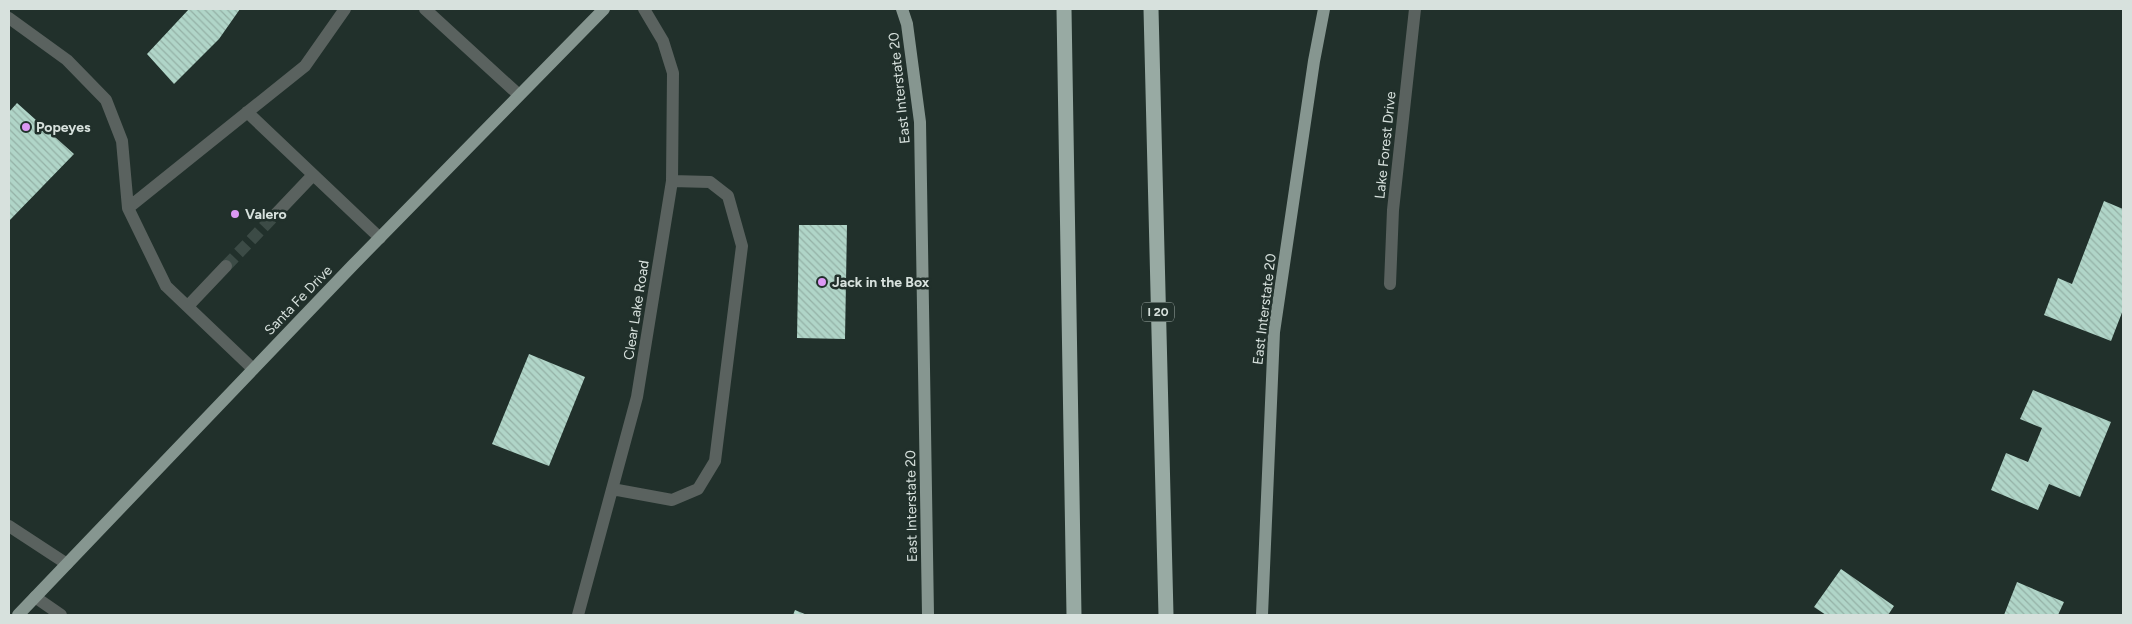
<svg xmlns="http://www.w3.org/2000/svg" width="2132" height="624" font-family="Figtree,sans-serif">
	<style>
		.building { fill: url(#building-back-hatch) }
		.lines { fill: none; stroke-linecap: round; stroke-linejoin: round }
		.minor-tunnel { stroke: #3c4b46; stroke-width: 12; stroke-dasharray: 12 6; stroke-linecap: butt }
		.minor { stroke: #5a625f; stroke-width: 12 }
		.major { stroke: #869690; stroke-width: 12 }
		.highway { stroke: #98aaa3; stroke-width: 15 }
		.poi-dot { fill: #dc99f4; stroke: #21302b; stroke-width: 2 }
		.labels { text-anchor: middle; stroke-width: 5; stroke-linejoin: round; paint-order: stroke }
		.shield { fill: #21302b; stroke: #a0aca8; stroke-width: 1 }
		.shield-label { font-size: 12px; font-weight: bold; fill: #d7e1dd }
		.street-label { font-size: 14px; fill: #d7e1dd; stroke: #21302b }
		.poi-label { font-size: 14px; font-weight: bold; fill: #d7e1dd; stroke: #21302b; text-anchor: start }
	</style>
	<defs>
		<pattern id="building-back-hatch" width="6" height="6" patternUnits="userSpaceOnUse" patternTransform="scale(1.25)"><rect width="6" height="6" fill="#b0d5c8"/><path d="M-1 5l2 2M0 0l6 6M5-1l2 2" fill="none" stroke="#94b1a6"/></pattern>
	</defs>
	<rect width="100%" height="100%" fill="#21302b"/>
	<!-- building -->
	<path class="building" d="M189 9H240L219 39 174 84 147 54Z
		M17 103 74 154 9 221V112Z
		M2104 201 2123 209V310L2111 341 2044 315 2058 278 2072 284Z
		M799 225H847L845 339 797 338Z
		M529 354 585 377 549 466 492 444Z
		M2033 390 2111 422 2080 497 2049 484 2038 510 1991 490 2006 453 2028 462 2042 428 2020 419Z
		M1841 569 1894 606 1888 615H1826L1814 607Z
		M2017 582 2064 602 2058 615H2004Z
		M795 610 807 615H793Z"/>
	<g class="lines">
		<!-- minor-tunnel -->
		<path class="minor-tunnel" d="M226 266 275 215"/>
		<!-- minor -->
		<path class="minor" d="M425 9 519 95
			M9 18 67 60 106 100 122 141 128 208 166 286 253 369
			M247 112 380 238
			M128 208 305 66 345 9
			M275 215 313 175
			M1390 284 1393 210 1415 9
			M188 306 226 266
			M612 489 672 500 698 489 715 461 742 246 728 196 710 182 672 181
			M9 526 67 564
			M35 597 61 615
			M578 615 637 397 672 181 673 73 663 41 644 9"/>
		<!-- major -->
		<path class="major" d="M902 9 907 24 920 122 928 615
			M18 615 352 266 604 9
			M1262 615 1274 332 1314 61 1324 9"/>
		<!-- highway -->
		<path class="highway" d="M1064 9 1074 615
			M1151 9 1166 615"/>
	</g>
	<!-- markers -->
	<g class="poi-dot">
		<circle cx="26" cy="127" r="5"/>
		<circle cx="235" cy="214" r="5"/>
		<circle cx="822" cy="282" r="5"/>
	</g>
	<g class="labels">
		<!-- shield labels -->
		<rect class="shield" x="1142" y="302.5" width="32" height="19" rx="4"/>
		<g class="shield-label">
			<text x="1158" y="316">I 20</text>
		</g>
		<!-- street labels -->
		<g class="street-label">
			<text transform="translate(899 88) rotate(-96)" y="5">East Interstate 20</text>
			<text transform="translate(1385 145) rotate(-84)" y="5">Lake Forest Drive</text>
			<text transform="translate(298 300) rotate(-46)" y="5">Santa Fe Drive</text>
			<text transform="translate(1264 309) rotate(-83)" y="5">East Interstate 20</text>
			<text transform="translate(636 310) rotate(-81)" y="5">Clear Lake Road</text>
			<text transform="translate(911 506) rotate(-91)" y="5">East Interstate 20</text>
		</g>
		<!-- poi labels -->
		<g class="poi-label">
			<text x="36" y="132">Popeyes</text>
			<text x="245" y="219">Valero</text>
			<text x="832" y="287">Jack in the Box</text>
		</g>
	</g>
	<!-- border -->
	<rect width="2132" height="624" fill="none" stroke="#d7e1dd" stroke-width="20"/>
</svg>
